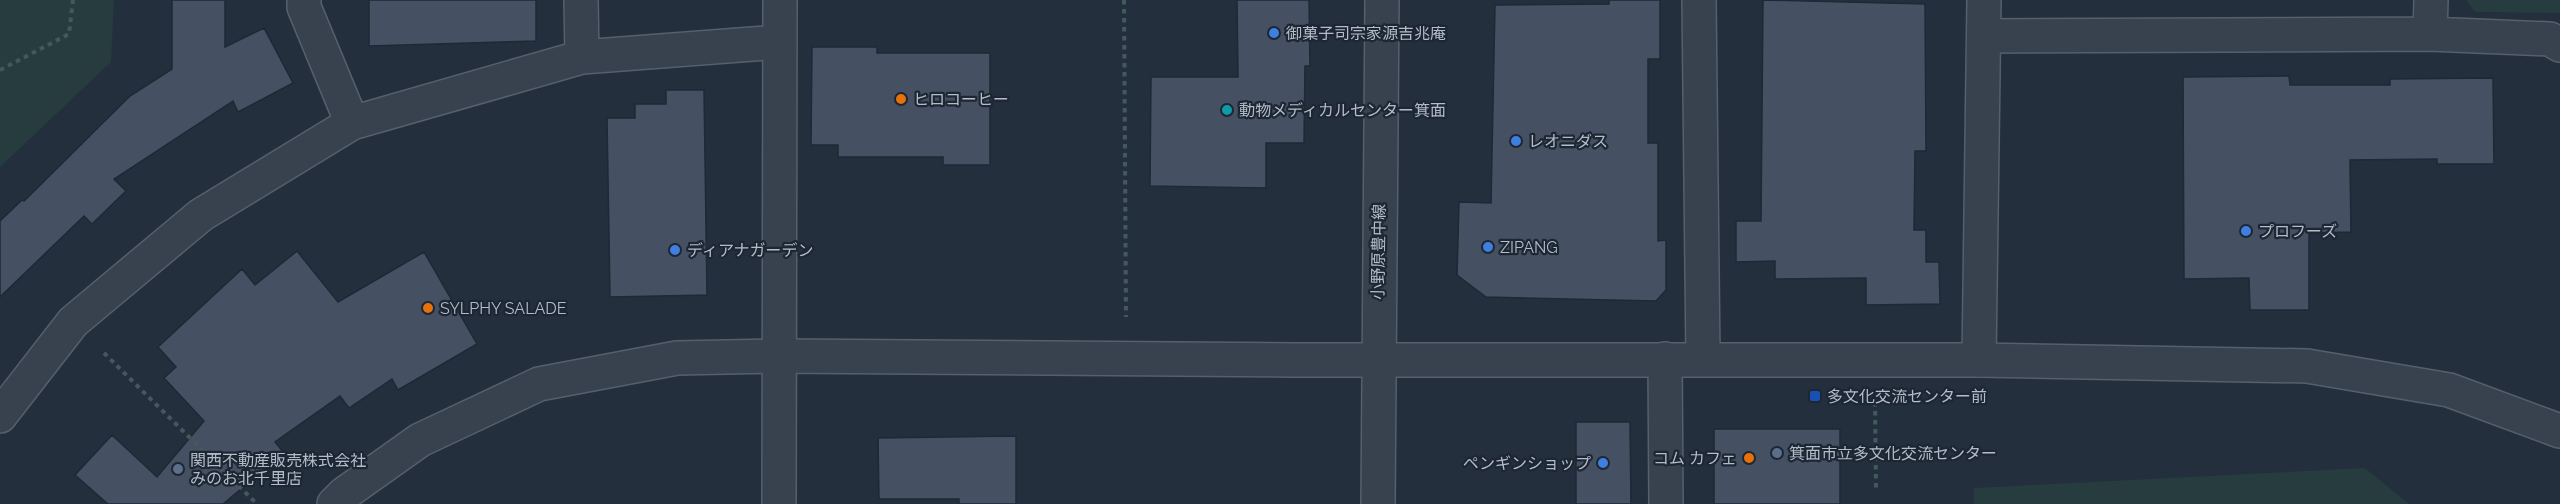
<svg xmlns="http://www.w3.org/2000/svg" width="2560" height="504" font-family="Raleway,'Noto Sans JP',sans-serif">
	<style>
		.green { fill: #263c3f }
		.building { fill: #455162; stroke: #1f2835; stroke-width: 1.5 }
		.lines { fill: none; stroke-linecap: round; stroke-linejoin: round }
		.minor-casing { stroke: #565f6c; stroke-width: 36 }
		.tertiary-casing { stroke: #565f6c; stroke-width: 36 }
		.path { stroke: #44595c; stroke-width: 4; stroke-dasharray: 4.5 4.5; stroke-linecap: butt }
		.minor { stroke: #38414e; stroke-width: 33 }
		.tertiary { stroke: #38414e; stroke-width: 33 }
		.shop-dot { fill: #3f7fe0; stroke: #1d2633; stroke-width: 2 }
		.food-dot { fill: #e8710a; stroke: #1d2633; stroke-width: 2 }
		.culture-dot { fill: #0f9aa8; stroke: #1d2633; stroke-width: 2 }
		.transit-dot { fill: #1a4fb4; stroke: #1d2633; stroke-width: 2 }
		.service-dot { fill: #5c6f8a; stroke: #1d2633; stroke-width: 2 }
		.labels { text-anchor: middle; stroke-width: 4.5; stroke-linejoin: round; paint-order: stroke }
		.poi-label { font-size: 16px; fill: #b4bcc9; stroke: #1d2633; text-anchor: start }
		.street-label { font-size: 16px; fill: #b4bcc9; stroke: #1d2633 }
	</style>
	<rect width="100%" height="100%" fill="#242f3e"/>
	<!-- green -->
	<path class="green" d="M0 0H114L111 62 0 167Z
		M2466 0H2560V13L2475 12Z
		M2365 468 2409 504H1974V488Z"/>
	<!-- building -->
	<path class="building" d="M172 0H225V47L264 28 293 83 238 112 233 101 114 179 126 191 92 224 84 216 0 297V221L22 200 24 201 130 96 172 69Z
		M369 0H536V41L369 46Z
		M1237 0H1309L1310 66H1305L1304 143H1266V188L1150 186 1151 77H1238Z
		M1609 0H1660V59H1648V143H1658V241L1666 240V290L1656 301 1486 297 1457 275 1459 202 1491 203 1495 5 1609 4Z
		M1763 0 1925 4 1926 151H1915L1914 230H1926V262H1939L1940 304 1866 305V278L1775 279V261L1736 262V221H1761Z
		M812 47H877V53H990V165H943V157H838V145H811Z
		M2289 76 2290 85H2390V79L2493 78 2494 164H2437V159L2350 160 2351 232 2309 233V310H2250L2249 278 2184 279 2183 77Z
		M666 90H704L707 295 610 297 607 118H635V104H666Z
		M297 251 338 302 424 252 477 344 398 390 392 379 349 408 340 396 275 442 284 453 223 504H108L75 475 112 435 157 477 204 421 164 378 176 367 158 347 242 269 255 285Z
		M1576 422H1630L1631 504H1576Z
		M1714 429H1840V504H1714Z
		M1016 436V504H959V499H879L878 438Z"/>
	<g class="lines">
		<defs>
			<path id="minor" d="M304 0V7L352 123
				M581 0 582 57
				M1699 0 1703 359
				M2430 34 2431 0
				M1984 36 2430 34 2550 39 2560 45
				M1665 359 1666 504
				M1979 360 1984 0
				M0 416 73 322 201 215 352 123 582 57 779 42
				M779 504 780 0"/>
			<path id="tertiary" d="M334 504 344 494 420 440 539 384 677 358 780 356 1295 360H1979L2307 366 2449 390 2560 431
				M1378 504 1382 0"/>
		</defs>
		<!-- minor casing -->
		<use href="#minor" class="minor-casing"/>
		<!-- tertiary casing -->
		<use href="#tertiary" class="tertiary-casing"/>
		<!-- path -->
		<path class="path" d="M1124 0 1126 317
			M0 70 69 34 73 0
			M104 353 257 504
			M1875 402 1876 491"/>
		<!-- minor -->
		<use href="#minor" class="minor"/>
		<!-- tertiary -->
		<use href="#tertiary" class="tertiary"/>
	</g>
	<!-- markers -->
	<g class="shop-dot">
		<circle cx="1274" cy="33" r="6"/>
		<circle cx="1516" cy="141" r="6"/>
		<circle cx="2246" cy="231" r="6"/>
		<circle cx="1488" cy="247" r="6"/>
		<circle cx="675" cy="250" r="6"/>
		<circle cx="1603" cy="463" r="6"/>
	</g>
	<g class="food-dot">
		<circle cx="901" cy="99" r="6"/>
		<circle cx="428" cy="308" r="6"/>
		<circle cx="1749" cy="458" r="6"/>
	</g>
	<circle class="culture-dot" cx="1227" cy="110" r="6"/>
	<rect class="transit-dot" x="1809" y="390" width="12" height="12" rx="3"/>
	<g class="service-dot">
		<circle cx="1777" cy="453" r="6"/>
		<circle cx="178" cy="469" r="6"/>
	</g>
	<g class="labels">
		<!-- poi labels -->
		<g class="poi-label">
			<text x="1286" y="39">御菓子司宗家源吉兆庵</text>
			<text x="913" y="105">ヒロコーヒー</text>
			<text x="1239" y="116">動物メディカルセンター箕面</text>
			<text x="1528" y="147">レオニダス</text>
			<text x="2258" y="237">プロフーズ</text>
			<text x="1500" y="253">ZIPANG</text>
			<text x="687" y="256">ディアナガーデン</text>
			<text x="440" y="314">SYLPHY SALADE</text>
			<text x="1827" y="402">多文化交流センター前</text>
			<text x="1789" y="459">箕面市立多文化交流センター</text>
			<text x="1737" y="464" text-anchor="end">コム カフェ</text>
			<text x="190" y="466">関西不動産販売株式会社<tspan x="190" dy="18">みのお北千里店</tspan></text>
			<text x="1591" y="469" text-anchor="end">ペンギンショップ</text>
		</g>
		<!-- street labels -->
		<g class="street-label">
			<text transform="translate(1378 252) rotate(-89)" y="6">小野原豊中線</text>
		</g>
	</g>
</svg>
